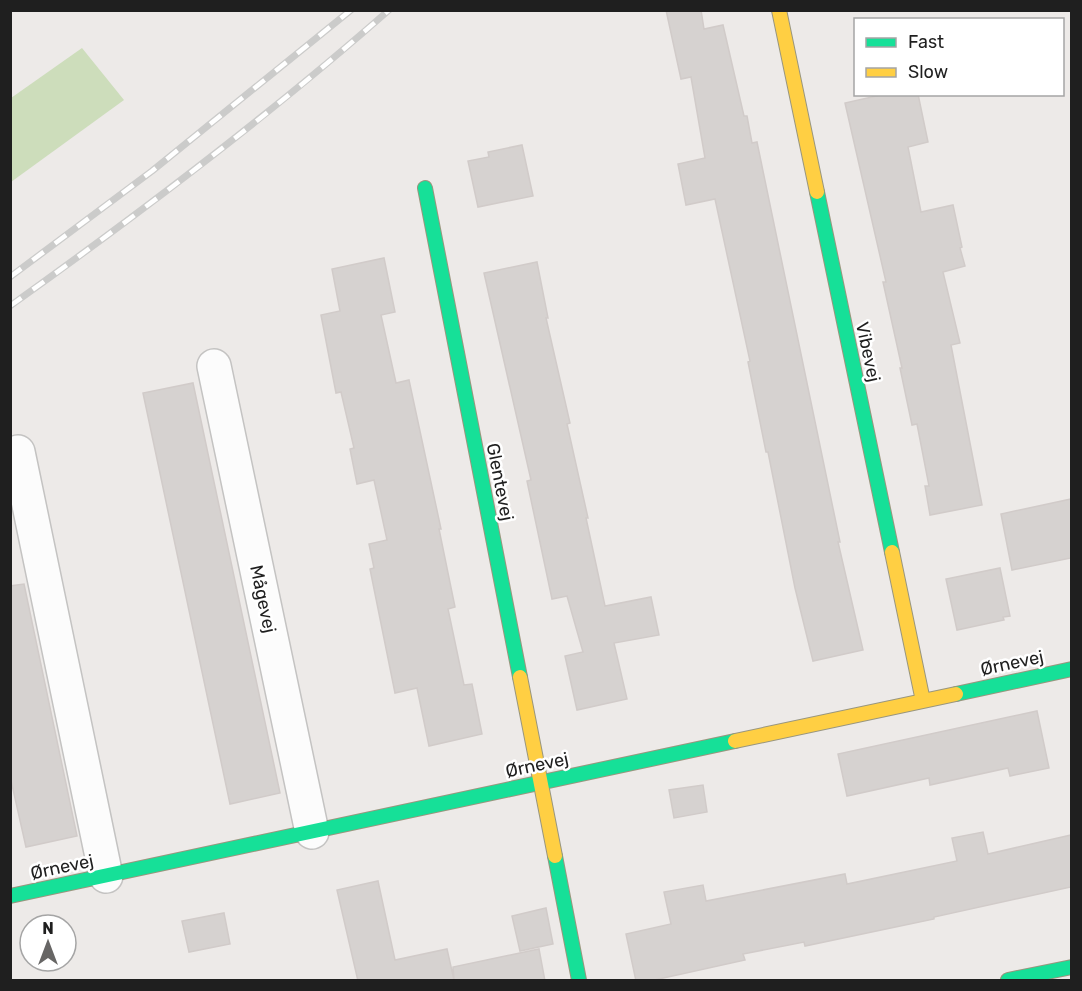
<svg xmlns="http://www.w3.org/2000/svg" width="1082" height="991" font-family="Rubik,sans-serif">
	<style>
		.forest { fill: #cdddbb }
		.building { fill: #d6d2d0; stroke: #d1cbc9; stroke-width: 1.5 }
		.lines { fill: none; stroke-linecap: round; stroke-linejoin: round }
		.street-casing { stroke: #c4c3c2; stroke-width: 36 }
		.fast-casing { stroke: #99967e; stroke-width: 16 }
		.slow-casing { stroke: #99967e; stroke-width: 16 }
		.street { stroke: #fcfcfc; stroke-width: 33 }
		.fast { stroke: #16e098; stroke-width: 14 }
		.slow { stroke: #ffcf43; stroke-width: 14 }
		.rail-casing { stroke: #cbcbca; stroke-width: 7 }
		.rail { stroke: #fff; stroke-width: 4.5; stroke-dasharray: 14; stroke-linecap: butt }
		.labels { text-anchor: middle; stroke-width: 5; stroke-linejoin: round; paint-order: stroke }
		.street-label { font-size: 18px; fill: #1f1f1f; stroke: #fff }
	</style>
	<rect width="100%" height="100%" fill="#edeae8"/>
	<!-- forest -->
	<path class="forest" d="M82 48 124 100 11 182V98Z"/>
	<!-- building -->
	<path class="building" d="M666 10H701L704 29 723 25 744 116H747L752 143 757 142 840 542H838L863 650 813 661 795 588 768 452H766L748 362 750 361 715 199 686 205 678 164 705 158 691 77 681 79Z
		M885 94H918L928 142 908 147 921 212 953 205 962 247 960 248 965 266 943 272 960 343 951 345 982 505 930 515 925 486H929L917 424 912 425 900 368H902L883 282H886L845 103Z
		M522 145 533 196 478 207 468 161 489 157 488 152Z
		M384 258 395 312 381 315 396 383 409 380 441 529H439L455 607 448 609 464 685 472 684 482 734 429 746 417 688 395 693 370 569 374 568 369 544 387 540 374 480 357 484 350 449 354 448 341 392 336 393 321 315 340 311 332 269Z
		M537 262 548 318H546L570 423 567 424 588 518H586L605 606 651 597 659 635 614 643 627 699 577 710 565 656 583 652 567 596 552 599 527 481 531 480 484 273Z
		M193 383 280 793 230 804 143 393Z
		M1071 499V558L1012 570 1001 514Z
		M1000 568 1010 616 1003 617 1004 620 957 630 946 579Z
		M24 584 77 836 26 847 10 776V586Z
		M1037 711 1049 768 1010 776 1008 768 930 785 929 778 847 796 838 754Z
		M703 785 707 812 674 818 669 790Z
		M983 832 988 854 1071 835V887L934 917V919L805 946 804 942 743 954 745 960 650 981H636L626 934 671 924 664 892 703 885 706 901 845 874 847 884 957 861 952 838Z
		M378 881 395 960 447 949 454 980 453 967 539 949 545 981H358L337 890Z
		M546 908 553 944 520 951 512 916Z
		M224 913 230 944 189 952 182 921Z"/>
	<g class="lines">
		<defs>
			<path id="street" d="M214 366 312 832
				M18 452 106 876"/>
			<path id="fast" d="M425 188 520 677
				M817 192 892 552
				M956 694 1072 669
				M555 856 579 980
				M10 896 735 741
				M1008 980 1072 967"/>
			<path id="slow" d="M779 10 817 192
				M892 552 923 701
				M520 677 555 856
				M735 741 956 694"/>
		</defs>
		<!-- street casing -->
		<use href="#street" class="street-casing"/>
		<!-- fast casing -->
		<use href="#fast" class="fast-casing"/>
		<!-- slow casing -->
		<use href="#slow" class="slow-casing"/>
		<!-- street -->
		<use href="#street" class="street"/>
		<!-- fast -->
		<use href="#fast" class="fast"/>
		<!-- slow -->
		<use href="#slow" class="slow"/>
		<defs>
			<path id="rail" d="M10 277 152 171 351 10
				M10 306C140 213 269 116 389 10"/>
		</defs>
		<!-- rail casing -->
		<use href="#rail" class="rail-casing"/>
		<!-- rail -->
		<use href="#rail" class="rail"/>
	</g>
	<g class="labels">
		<!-- street labels -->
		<g class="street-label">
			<text transform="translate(868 352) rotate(78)" y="6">Vibevej</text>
			<text transform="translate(500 482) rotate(79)" y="6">Glentevej</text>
			<text transform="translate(263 599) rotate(78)" y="6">Mågevej</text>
			<text transform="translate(1012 663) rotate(-12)" y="6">Ørnevej</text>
			<text transform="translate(537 765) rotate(-12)" y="6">Ørnevej</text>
			<text transform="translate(62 867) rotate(-12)" y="6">Ørnevej</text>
		</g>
	</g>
	<!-- border -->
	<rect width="1082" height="991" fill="none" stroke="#1f1f1f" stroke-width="24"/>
	<!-- legend -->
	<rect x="854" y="18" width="210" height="78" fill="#ffffff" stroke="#a5a5a5" stroke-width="1.5"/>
	<rect x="866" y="38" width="30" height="9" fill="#16e098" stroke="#a5a5a5" stroke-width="1.5"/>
	<text x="908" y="48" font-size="18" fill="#1f1f1f">Fast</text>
	<rect x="866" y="68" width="30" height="9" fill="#ffcf43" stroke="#a5a5a5" stroke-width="1.5"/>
	<text x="908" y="78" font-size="18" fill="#1f1f1f">Slow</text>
	<!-- north arrow -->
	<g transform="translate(48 943)"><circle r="28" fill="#ffffff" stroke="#a5a5a5" stroke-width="1.5"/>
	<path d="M0-4.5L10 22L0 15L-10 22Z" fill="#676665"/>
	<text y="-9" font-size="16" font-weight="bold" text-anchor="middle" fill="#1f1f1f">N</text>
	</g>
</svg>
